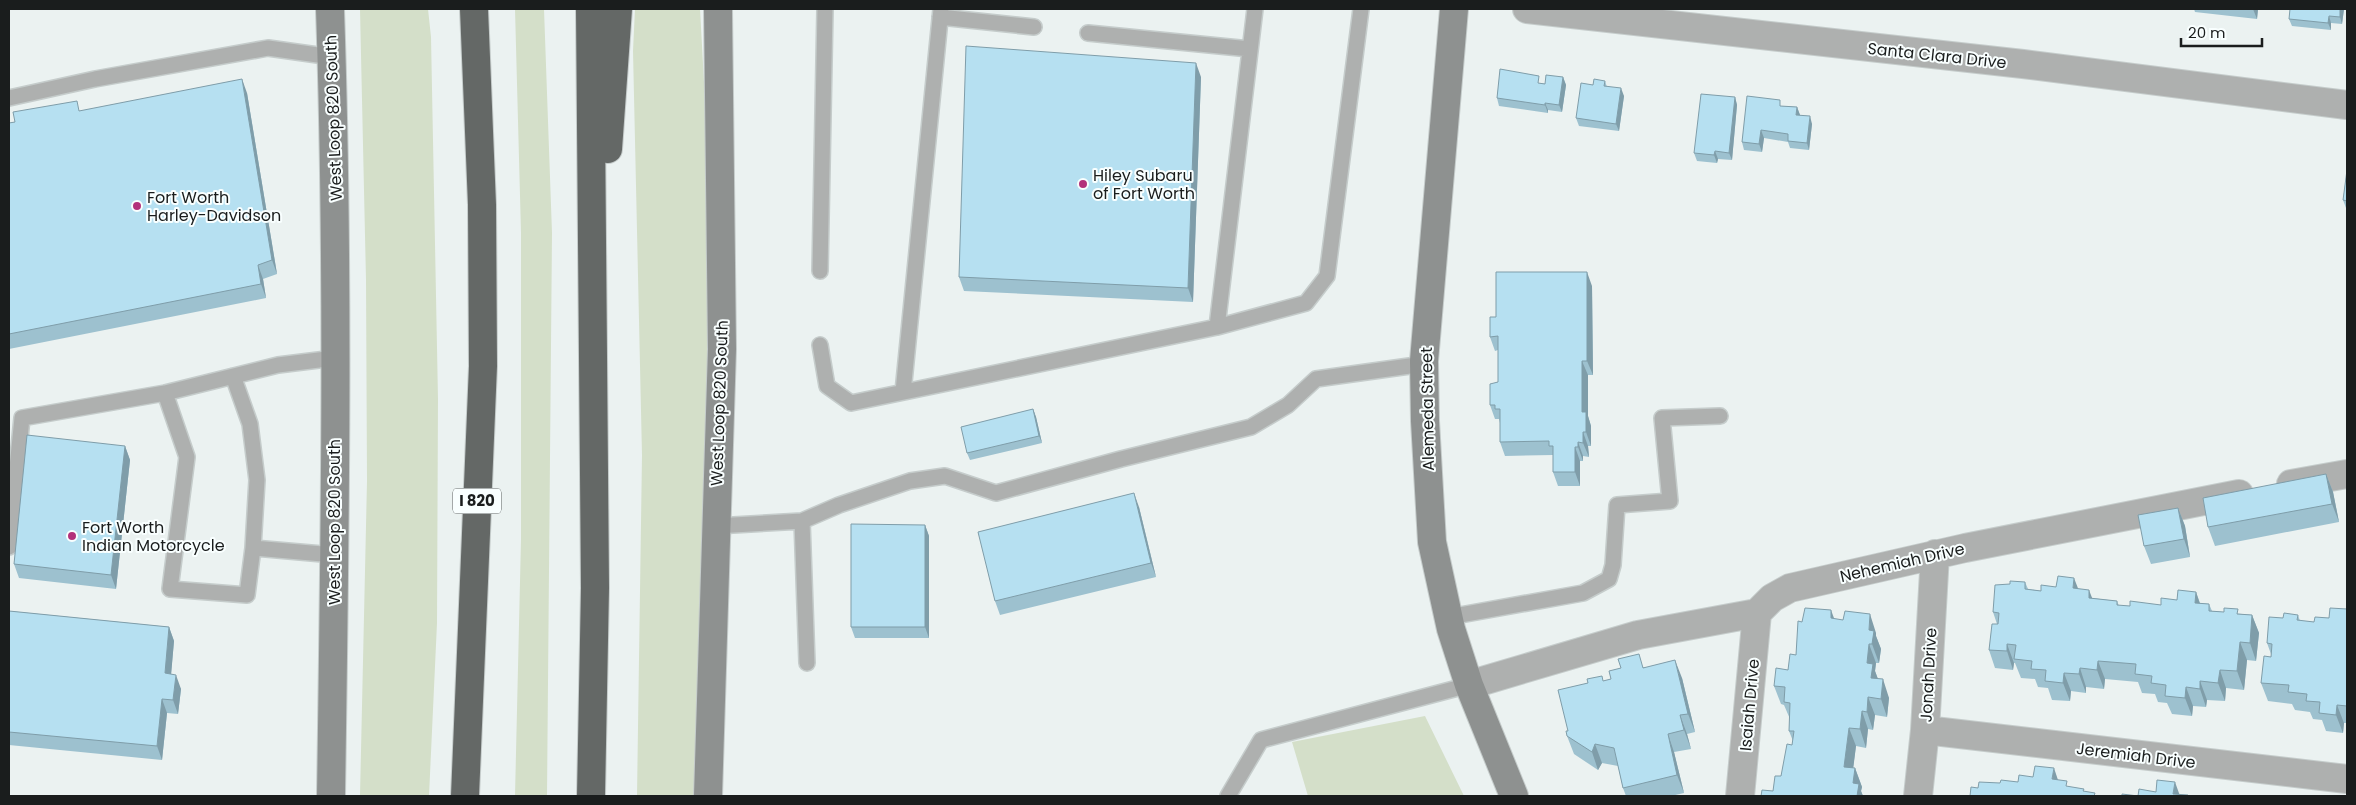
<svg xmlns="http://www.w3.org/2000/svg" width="2356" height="805" font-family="Poppins,sans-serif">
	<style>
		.green { fill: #d4dfc9 }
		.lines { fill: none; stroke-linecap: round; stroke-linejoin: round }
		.lane-casing { stroke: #c5cccb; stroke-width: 18 }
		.street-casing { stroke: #c5cccb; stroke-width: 30 }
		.secondary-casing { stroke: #c5cccb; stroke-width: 30 }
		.highway-casing { stroke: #c5cccb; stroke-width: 30 }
		.lane { stroke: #aeb0af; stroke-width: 15 }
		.street { stroke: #aeb0af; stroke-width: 28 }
		.secondary { stroke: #8e9190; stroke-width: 28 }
		.highway { stroke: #646866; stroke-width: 28 }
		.wall { fill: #9dc1cf }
		.shaded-wall { fill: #7f9da9 }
		.building { fill: #b6e0f1; stroke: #7f9da9 }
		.poi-dot { fill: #b3317b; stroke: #f9ffff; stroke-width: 2 }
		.labels { text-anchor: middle; stroke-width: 4; stroke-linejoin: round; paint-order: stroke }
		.shield { fill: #f9ffff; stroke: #5d6161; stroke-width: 1 }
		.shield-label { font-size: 15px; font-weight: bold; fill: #1a1d1d }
		.street-label { font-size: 16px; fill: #1a1d1d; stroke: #f9ffff }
		.poi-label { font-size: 16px; fill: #1a1d1d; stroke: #f9ffff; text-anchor: start }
	</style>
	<rect width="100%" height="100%" fill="#ebf2f1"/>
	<!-- green -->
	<path class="green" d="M360 9H428L431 37 438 399 437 623 429 796H360L367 481 366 280Z
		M515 9H544L552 233 547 796H515L521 539V233Z
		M635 9H700L705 101 710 367 696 796H637L642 455 633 51Z
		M1425 716 1464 796H1308L1292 742Z"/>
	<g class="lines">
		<defs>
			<path id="lane" d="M940 17 1034 27
				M1088 33 1250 49
				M9 98 95 79 268 48 332 57
				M820 271 825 9
				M1217 327 1306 303 1327 276 1361 9
				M820 345 827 386 851 403 1217 327 1255 9
				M233 376 250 424 257 480 253 548
				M903 392 941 9
				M165 393 187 457 170 589 247 595 253 548 334 555
				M802 521 807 663
				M716 526 802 521 839 505 910 481 945 476 996 493 1121 459 1251 427 1288 405 1316 379 1424 364
				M9 547 22 418 165 393 278 365 335 358
				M1449 617 1583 593 1609 579 1613 565 1617 505 1670 501 1662 418 1720 416
				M1228 796 1261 740 1469 685"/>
			<path id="street" d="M1527 9 2023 64 2347 105
				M2291 484 2347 474
				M1469 685 1638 635 1757 613 1772 598 1790 588 1965 548 2239 494
				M1925 730 2347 779
				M1740 796 1757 613
				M1918 796 1925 730 1935 554"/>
			<path id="secondary" d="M330 9C339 271 335 534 331 796
				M1454 9 1424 361 1425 421 1432 542 1451 629 1469 685 1514 796
				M708 796 722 349 718 9"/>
			<path id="highway" d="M590 9 595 588 591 796
				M608 149 618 9
				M465 796 483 366 482 205 474 9"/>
		</defs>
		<!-- lane casing -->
		<use href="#lane" class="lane-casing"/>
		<!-- street casing -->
		<use href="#street" class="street-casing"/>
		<!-- secondary casing -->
		<use href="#secondary" class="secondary-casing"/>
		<!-- highway casing -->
		<use href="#highway" class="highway-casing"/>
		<!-- lane -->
		<use href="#lane" class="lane"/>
		<!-- street -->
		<use href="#street" class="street"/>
		<!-- secondary -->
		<use href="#secondary" class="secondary"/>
		<!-- highway -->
		<use href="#highway" class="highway"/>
	</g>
	<!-- wall -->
	<path class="wall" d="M2194 9H2258L2257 19 2195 12Z
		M2344 9 2342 24 2331 23V30L2292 26 2289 19Z
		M1201 77 1193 302 964 291 959 277Z
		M1563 77 1566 85 1562 112 1548 110V113L1499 106 1497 98 1541 83 1545 84Z
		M1605 81 1607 87 1624 96 1619 131 1579 126 1576 118 1593 85Z
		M247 93 277 274 263 279 266 298 9 349V123L80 111Z
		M1735 97 1737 105 1732 160 1718 159 1717 163 1697 161 1694 153Z
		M1782 106 1797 107 1800 115 1812 124 1809 150 1790 148 1788 142 1764 138 1762 152 1744 150 1742 142Z
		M2347 170V208H2346L2343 200Z
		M1592 286 1593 375H1588V416L1591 426V446H1588L1589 457 1583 456V461H1580V486H1558L1553 472V455L1505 456 1500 442V423L1499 419H1495L1490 405 1498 382V350L1495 351 1490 337 1496 317Z
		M1033 409 1036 417 1042 443 970 460 967 453Z
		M125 446 130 460 116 589 19 578 14 564Z
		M2326 474 2333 492 2339 522 2215 546 2208 527Z
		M1139 507 1156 577 1000 615 995 601Z
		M2178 508 2185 526 2190 557 2151 564 2144 546Z
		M925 525 929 536V638H855L851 627Z
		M2025 582 2028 589 2041 591 2078 589 2092 598 2117 601 2119 606H2130L2161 605 2177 600 2196 592 2200 603 2209 604 2212 611 2252 615 2259 633 2256 661 2247 660 2244 690 2226 688 2225 701 2207 700 2206 707 2193 706 2192 716 2172 714 2167 703 2158 702 2155 694 2142 693 2138 682 2105 679 2104 689 2086 687V693L2071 691 2070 701 2052 700 2048 688 2038 687 2035 679 2021 678 2015 663H2014L2013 670 1995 668 1989 650 1997 624 1993 612 2010 584Z
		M2347 609V723H2344L2343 733 2326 731 2322 720 2313 719 2310 712 2295 710 2292 704 2268 701 2261 683 2271 657V654L2267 643 2283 618 2298 615 2300 621 2314 622 2329 618Z
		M9 611 169 627 174 641 171 674 181 689 178 714 167 713 162 760 9 745Z
		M1834 619 1876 633V636L1881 649 1879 663H1876L1875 671 1878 679 1889 698 1887 717 1875 715 1873 730 1868 729 1866 748 1856 746 1853 768H1855L1862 787 1861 791 1863 796 1773 791 1781 776 1792 745 1793 741 1789 731 1790 719 1784 705 1781 704 1774 686 1788 670 1796 655 1802 622Z
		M1644 667 1682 678 1695 732 1687 734 1691 749 1674 752 1684 793 1671 796H1626L1623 788 1618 766 1602 763 1598 770 1574 754 1567 736 1568 731 1611 679Z"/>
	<!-- shaded-wall -->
	<path class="shaded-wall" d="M2253 9H2258L2257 19Z
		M2340 9H2344L2342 24 2340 17Z
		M2329 16 2331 23V30L2328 23Z
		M1196 63 1201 77 1193 302 1188 288Z
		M1563 77 1566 85 1562 112 1559 105Z
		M242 79 247 93 277 274 272 260Z
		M1621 88 1624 96 1619 131 1616 124Z
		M1735 97 1737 105 1732 160 1729 153Z
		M1545 103 1548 110V113L1545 105Z
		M1797 107 1800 115H1796Z
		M1810 116 1812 124 1809 150 1807 143Z
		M1761 130 1764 138 1762 152 1759 144Z
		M1715 151 1718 159 1717 163 1714 155Z
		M258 265 263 279 266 298 261 284Z
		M1587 272 1592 286 1593 375 1587 361Z
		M1582 361 1588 375V416L1591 426V446L1586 432 1582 412Z
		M1033 409 1036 417 1042 443 1039 436Z
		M1583 432 1588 446 1589 457 1583 443Z
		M1578 442 1583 456V461L1578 447Z
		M125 446 130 460 116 589 111 575Z
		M1575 447 1580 461V486L1575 472Z
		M2326 474 2333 492 2339 522 2332 504Z
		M1134 493 1139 507 1156 577 1151 563Z
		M2178 508 2185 526 2190 557 2184 539Z
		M925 525 929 536V638L925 627Z
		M2074 578 2081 596 2073 588Z
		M2089 590 2096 608 2089 598Z
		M2196 592 2202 610 2195 603Z
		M1831 610 1838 629 1831 618Z
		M1870 614 1876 633V636L1881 649 1879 663 1872 644 1869 630Z
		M2252 615 2259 633 2256 661 2250 643Z
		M169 627 174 641 170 687 165 673Z
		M2240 642 2247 660 2244 690 2237 671Z
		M1869 644 1876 663 1875 671 1879 682 1871 678 1867 663Z
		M2007 644 2014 663 2013 670 2007 651Z
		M1675 660 1682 678 1695 732 1688 714Z
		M2098 661 2105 679 2104 689 2097 670Z
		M2080 668 2086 687V693L2079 674Z
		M2220 670 2226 688 2225 701 2218 683Z
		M2064 673 2071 691 2070 701 2063 683Z
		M176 675 181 689 178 714 173 700Z
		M1883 679 1889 698 1887 717 1881 699Z
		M2200 681 2207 700 2206 707 2200 689Z
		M2186 687 2193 706 2192 716 2185 698Z
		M1868 697 1875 715 1873 730 1867 712Z
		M162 699 167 713 162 760 157 746Z
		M2337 705 2344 723 2343 733 2336 715Z
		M1862 711 1868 729 1866 748 1860 729Z
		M1680 715 1687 734 1691 749 1684 730Z
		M1849 728 1856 746 1851 786 1844 767Z
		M1668 734 1674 752 1684 793 1677 775Z
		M1595 744 1602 763 1598 770 1592 752Z
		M1855 768 1862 787 1861 791 1863 796H1857L1853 783Z
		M2054 768 2060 786 2052 779Z
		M2175 782 2180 796 2173 794Z"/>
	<!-- building -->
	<path class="building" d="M2290 9H2340V17L2329 16 2328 23 2289 19Z
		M966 46 1196 63 1188 288 959 277Z
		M1500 69 1539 76 1538 83 1545 84 1546 75 1563 77 1559 105 1545 103V105L1497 98Z
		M242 79 272 260 258 265 261 284 9 334V123L15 122 13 112 77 101 79 111Z
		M1594 79 1605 81 1604 86 1621 88 1616 124 1576 118 1581 83 1593 85Z
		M1701 94 1735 97 1729 153 1715 151 1714 155 1694 153Z
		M1747 96 1780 100V106L1797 107 1796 115 1810 116 1807 143 1788 141V134L1761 130 1759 144 1742 142Z
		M2347 170V201L2343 200Z
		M1496 272H1587V361H1582V412H1586V432H1583V443L1578 442V447H1575V472H1553V446H1549V441L1500 442V409H1495V405H1490V384L1498 382V336L1490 337V317H1496Z
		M1033 409 1039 436 967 453 961 427Z
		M27 435 125 446 111 575 14 564Z
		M2326 474 2332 504 2208 527 2203 498Z
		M1134 493 1151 563 995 601 978 532Z
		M2178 508 2184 539 2144 546 2138 515Z
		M851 524 925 525V627H851Z
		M2058 576 2074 578 2073 588 2089 590V598L2117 601V605L2130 606V601L2161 605V598L2177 600 2178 590 2196 592 2195 603 2209 604V611L2224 612V608L2238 609 2237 614 2252 615 2250 643 2240 642 2237 671 2220 670 2218 683 2200 681V689L2186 687 2185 698 2165 696 2166 685 2151 683 2152 676 2135 674 2136 664 2098 661 2097 670 2080 668 2079 674 2064 673 2063 683 2045 681 2046 670 2031 669 2032 661 2014 659 2016 645 2007 644V651L1989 650 1992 624H1998L1999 613 1993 612 1995 585 2010 584V581L2025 582V589L2041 591V585L2056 587Z
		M1805 608 1831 610V618L1843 620 1845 611 1870 614 1869 630 1874 631 1872 644H1869L1867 663 1873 664 1871 678 1883 679 1881 699 1868 697 1867 712 1862 711 1860 729 1849 728 1844 767 1855 768 1853 783 1859 784 1857 796H1761L1762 790 1773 791 1775 776H1781L1787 744 1792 745 1794 731H1789L1790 703 1784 702 1785 687 1774 686 1776 668 1788 670 1790 654 1796 655 1798 621 1802 622Z
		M2330 608 2347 609V706L2337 705 2336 715 2319 713 2320 702 2306 701 2307 694 2288 692 2289 685 2261 683 2264 656 2271 657 2272 644 2267 643 2269 617 2283 618 2284 613 2298 615 2297 620 2314 622 2315 617 2329 618Z
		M9 611 169 627 165 673 176 675 173 700 162 699 157 746 9 732Z
		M1639 654 1643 668 1675 660 1688 714 1680 715 1684 730 1668 734 1677 775 1623 788 1614 748 1595 744 1592 752 1567 736 1566 731H1568L1558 690 1588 683 1587 679 1602 676 1603 681 1611 679 1609 671 1621 668 1618 659Z
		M2035 766 2054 768 2052 779 2067 781 2066 786 2084 789 2083 791 2095 793 2094 796H1970L1971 787 1978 788 1979 782 2000 783 2001 780 2018 782 2019 775 2033 777Z
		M2157 780 2175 782 2173 794 2188 795V796H2122V794L2138 796 2139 789 2156 792Z"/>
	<!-- markers -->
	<g class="poi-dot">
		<circle cx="1083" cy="184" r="5"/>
		<circle cx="137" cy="206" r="5"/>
		<circle cx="72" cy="536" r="5"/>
	</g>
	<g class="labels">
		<!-- shield labels -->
		<rect class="shield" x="453" y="488.5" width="48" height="25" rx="4"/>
		<g class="shield-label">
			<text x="477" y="506">I 820</text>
		</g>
		<!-- street labels -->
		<g class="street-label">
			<text transform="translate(1937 55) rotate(6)" y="6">Santa Clara Drive</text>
			<text transform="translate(333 118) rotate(-92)" y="6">West Loop 820 South</text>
			<text transform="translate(719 403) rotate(-88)" y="6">West Loop 820 South</text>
			<text transform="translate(1427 409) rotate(-91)" y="6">Alemeda Street</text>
			<text transform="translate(334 522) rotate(-90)" y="6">West Loop 820 South</text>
			<text transform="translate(1902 562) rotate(-13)" y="6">Nehemiah Drive</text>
			<text transform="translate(1928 675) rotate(-87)" y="6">Jonah Drive</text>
			<text transform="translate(1749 705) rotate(-85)" y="6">Isaiah Drive</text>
			<text transform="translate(2136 755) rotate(7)" y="6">Jeremiah Drive</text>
		</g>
		<!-- poi labels -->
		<g class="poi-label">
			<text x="1093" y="181">Hiley Subaru<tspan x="1093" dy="18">of Fort Worth</tspan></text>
			<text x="147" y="203">Fort Worth<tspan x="147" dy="18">Harley-Davidson</tspan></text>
			<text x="82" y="533">Fort Worth<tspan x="82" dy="18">Indian Motorcycle</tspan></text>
		</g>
	</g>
	<!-- border -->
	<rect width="2356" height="805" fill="none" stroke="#1a1d1d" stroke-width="20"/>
	<!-- scale -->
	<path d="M2181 38v8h81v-8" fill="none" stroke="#1a1d1d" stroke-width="2.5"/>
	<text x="2188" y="38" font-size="15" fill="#1a1d1d" stroke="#f9ffff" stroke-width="4" paint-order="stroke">20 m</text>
</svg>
